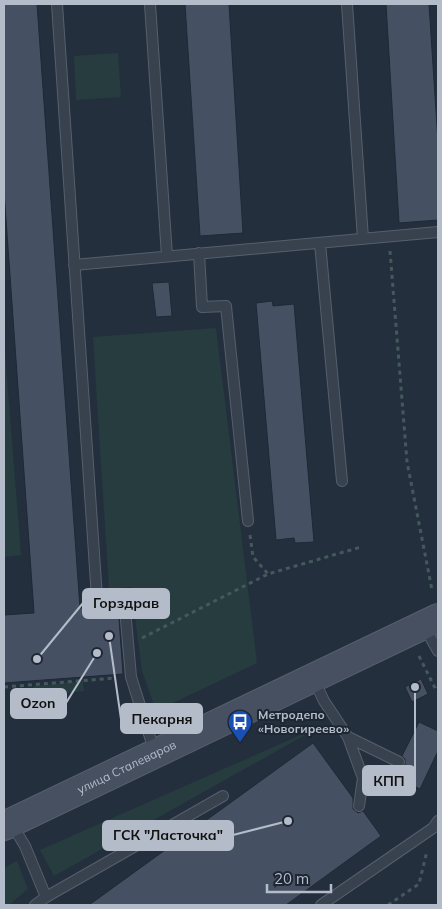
<svg xmlns="http://www.w3.org/2000/svg" width="442" height="909" font-family="Mulish,sans-serif">
	<style>
		.green { fill: #263c3f }
		.building { fill: #455162; stroke: #1f2835 }
		.lines { fill: none; stroke-linecap: round; stroke-linejoin: round }
		.service-casing { stroke: #565f6c; stroke-width: 12 }
		.secondary-casing { stroke: #565f6c; stroke-width: 30 }
		.path { stroke: #44595c; stroke-width: 3; stroke-dasharray: 4 4; stroke-linecap: butt }
		.service { stroke: #38414e; stroke-width: 10 }
		.secondary { stroke: #465061; stroke-width: 28 }
		.labels { text-anchor: middle; stroke-width: 4; stroke-linejoin: round; paint-order: stroke }
		.poi-label { font-size: 12px; font-weight: bold; fill: #b4bcc9; stroke: #1d2633; text-anchor: start }
		.street-label { font-size: 12px; fill: #b4bcc9; stroke: #1d2633 }
		.leader { fill: none; stroke: #b4bcc9; stroke-width: 2 }
		.callout-dot { fill: #b4bcc9; stroke: #1d2633; stroke-width: 2 }
		.callout { fill: #b4bcc9; stroke: #b4bcc9; stroke-width: 2 }
		.callout-label { font-size: 14px; text-anchor: middle; font-weight: bold; fill: #111 }
	</style>
	<rect width="100%" height="100%" fill="#242f3e"/>
	<!-- green -->
	<path class="green" d="M118 53 121 97 76 100 74 56Z
		M216 328 257 663 156 711 142 671 131 587 109 589 93 337Z
		M4 340 21 555 4 557Z
		M83 681 84 691 34 696 33 686Z
		M321 726 54 876 40 850Z
		M17 861 28 889 9 905H4V868Z"/>
	<!-- building -->
	<path class="building" d="M4 4H37L80 608 118 605 123 674 4 683V615L34 613 4 191Z
		M185 4H229L243 233 200 236Z
		M386 4H429L438 142V220L399 223Z
		M169 282 172 316 156 317 152 283Z
		M272 301 273 306 294 304 314 542 295 543 294 538 276 540 256 303Z
		M421 679 428 694 412 702 405 687Z
		M419 722 438 731V751L420 789 393 776 396 768H402L405 765V759L402 756Z
		M313 743 353 798V809L358 813 363 811 381 836 286 905H89Z"/>
	<g class="lines">
		<defs>
			<path id="service" d="M57 4 97 598 124 597 131 677 155 753
				M150 4 167 256
				M347 4 363 239
				M320 243 342 481
				M199 253 202 307 226 306 248 521
				M74 265 438 232
				M424 626 438 651
				M314 680 324 701 348 737 399 762
				M348 737 363 778 359 806
				M11 823 25 846 46 897
				M35 905 46 897 223 796
				M321 905 433 828 438 821"/>
			<g id="secondary">
				<path id="s1" d="M4 826 438 618"/>
			</g>
		</defs>
		<!-- service casing -->
		<use href="#service" class="service-casing"/>
		<!-- secondary casing -->
		<use href="#secondary" class="secondary-casing"/>
		<!-- path -->
		<path class="path" d="M390 251 407 462 432 590
			M250 535 253 557 268 574
			M142 638 268 574 361 547
			M419 656 436 690 438 688
			M4 687 115 678
			M388 905 419 884 427 851"/>
		<!-- service -->
		<use href="#service" class="service"/>
		<!-- secondary -->
		<use href="#secondary" class="secondary"/>
	</g>
	<!-- icons -->
	<defs>
		<symbol id="bus-pin" viewBox="-11 -11 22 30"><path d="M0 17L-7.5 6A9.5 9.5 0 1 1 7.5 6Z" fill="#1a4fb4" stroke="#1d2633"/><path d="M-5-6H5V4H4V6H2V4H-2V6H-4V4H-5ZM-3.5-4V0h7V-4ZM-3.5 1.2v1.5H-2V1.2ZM2 1.2v1.5H3.5V1.2Z" fill="#fff"/></symbol>
	</defs>
	<g fill-rule="evenodd">
		<use href="#bus-pin" x="226" y="708" width="28" height="38"/>
	</g>
	<g class="labels">
		<!-- poi labels -->
		<g class="poi-label">
			<text x="258" y="719">Метродепо<tspan x="258" dy="14">«Новогиреево»</tspan></text>
		</g>
		<!-- street labels -->
		<g class="street-label">
			<text dy="4" stroke="none"><textPath href="#s1" startOffset="136">улица Сталеваров</textPath></text>
		</g>
	</g>
	<!-- callouts -->
	<path class="leader" d="M37 659L83 603M97 653L66 703M109 636L121 719M415 687L415 781M288 821L233 835"/>
	<g class="callout-dot">
		<circle cx="37" cy="659" r="5"/>
		<circle cx="97" cy="653" r="5"/>
		<circle cx="109" cy="636" r="5"/>
		<circle cx="415" cy="687" r="5"/>
		<circle cx="288" cy="821" r="5"/>
	</g>
	<g class="callout">
		<rect x="83" y="589" width="86" height="29" rx="5"/>
		<rect x="11" y="689" width="55" height="29" rx="5"/>
		<rect x="121" y="704" width="81" height="29" rx="5"/>
		<rect x="363" y="766" width="52" height="29" rx="5"/>
		<rect x="103" y="821" width="130" height="29" rx="5"/>
	</g>
	<g class="callout-label">
		<text x="126" y="608">Горздрав</text>
		<text x="38" y="708">Ozon</text>
		<text x="162" y="724">Пекарня</text>
		<text x="389" y="786">КПП</text>
		<text x="168" y="840">ГСК "Ласточка"</text>
	</g>
	<!-- border -->
	<rect width="442" height="909" fill="none" stroke="#b4bcc9" stroke-width="10"/>
	<!-- scale -->
	<path d="M267 884v8h64v-8" fill="none" stroke="#b4bcc9" stroke-width="2.5"/>
	<text x="274" y="884" font-size="15" fill="#b4bcc9" stroke="#1d2633" stroke-width="4" paint-order="stroke">20 m</text>
</svg>
